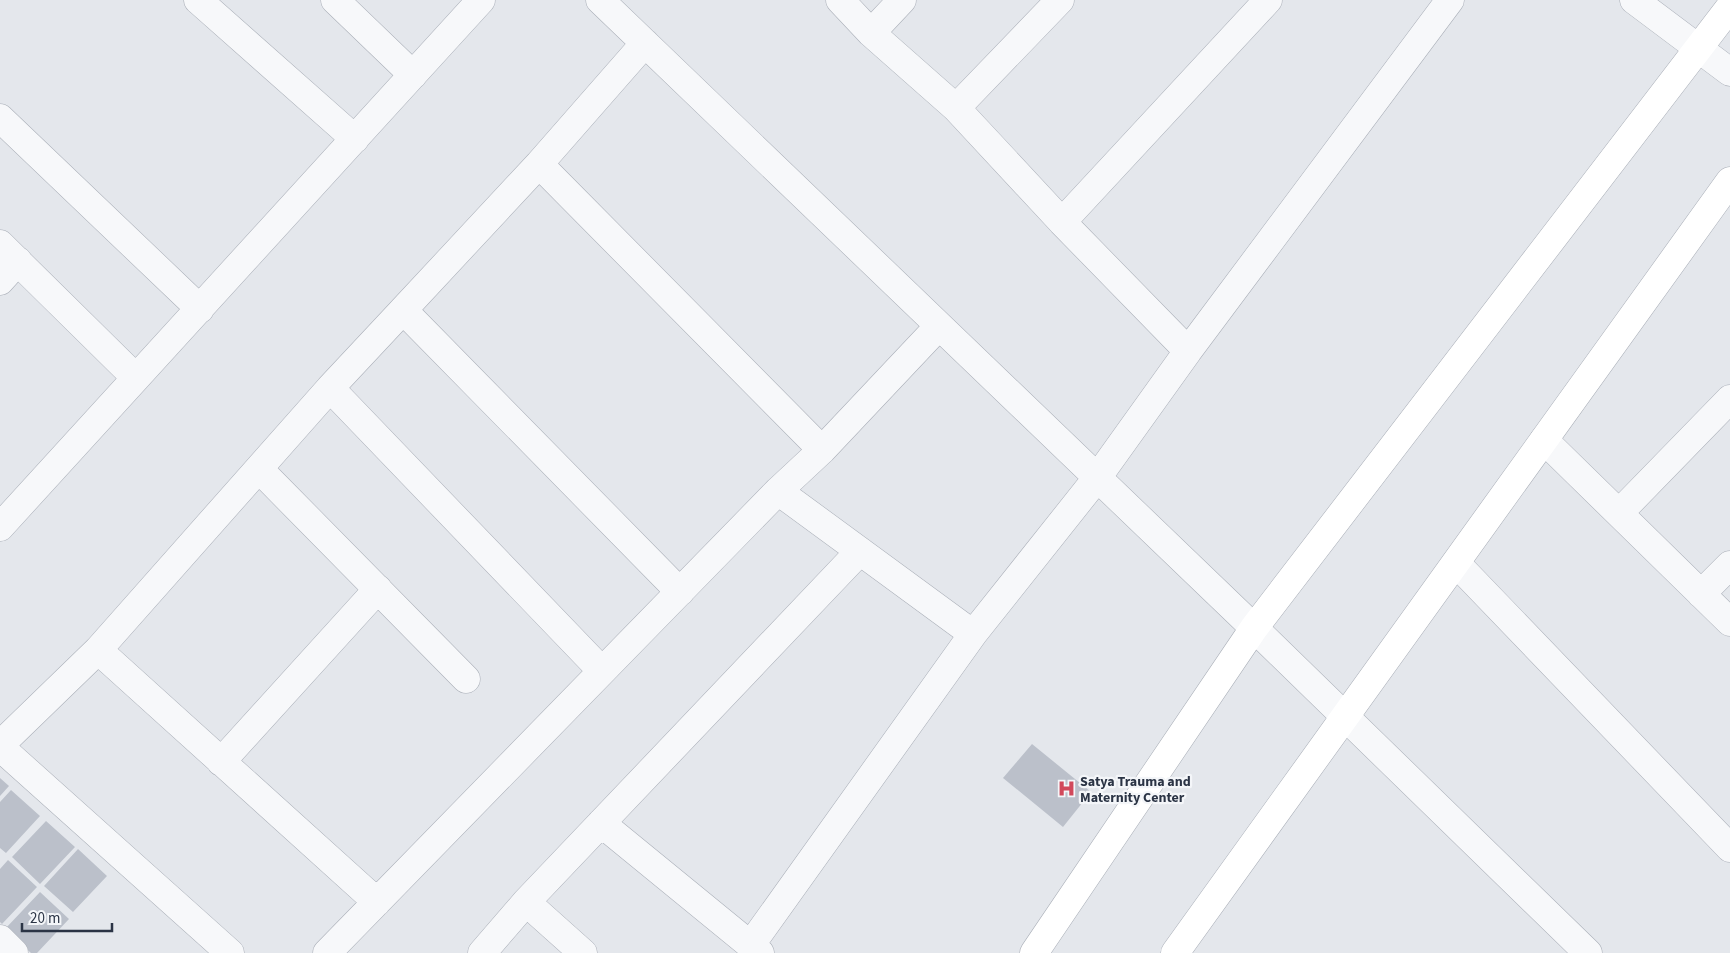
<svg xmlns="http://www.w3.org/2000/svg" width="1730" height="953" font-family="'Source Sans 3',sans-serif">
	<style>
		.building { fill: #bbc0ca }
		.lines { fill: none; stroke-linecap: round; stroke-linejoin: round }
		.street-casing { stroke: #a9aeb7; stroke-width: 29 }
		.secondary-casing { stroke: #a9aeb7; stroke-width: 29 }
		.street { stroke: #f7f8fa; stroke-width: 28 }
		.secondary { stroke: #fff; stroke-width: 28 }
		.labels { text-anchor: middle; stroke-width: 4.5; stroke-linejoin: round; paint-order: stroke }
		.poi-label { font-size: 14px; font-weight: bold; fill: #2b3445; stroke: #f4f6f9; text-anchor: start }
	</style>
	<rect width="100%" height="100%" fill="#e4e7ec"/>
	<!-- building -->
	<path class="building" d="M1032 744 1091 792 1063 827 1003 778Z
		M0 778 9 786 0 796Z
		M11 790 40 816 6 853 0 848V802Z
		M46 821 75 847 40 884 12 857Z
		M78 849 107 876 73 912 44 886Z
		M8 860 37 887 2 924 0 922V869Z
		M40 892 69 919 37 953H31L5 929Z"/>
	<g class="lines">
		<defs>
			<path id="street" d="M198 0 355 139
				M335 0 413 75
				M600 0 1254 628 1588 953
				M840 0 871 33 956 108 1062 222 1188 351 1450 0
				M1634 0 1730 72
				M871 33 902 0
				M645 43 539 164 403 310 680 592
				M956 108 1060 0
				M0 118 200 309
				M539 164 822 450
				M1062 222 1268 0
				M0 244 136 378
				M0 281 18 261
				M403 310 330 388 602 671
				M939 326 822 450 778 491 973 634 1097 478 1188 351
				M330 388 98 650 377 902
				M1544 440 1730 622
				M259 469 466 679
				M1619 513 1730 399
				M0 527 481 0
				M1456 563 1730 848
				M1701 594 1730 565
				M0 745 98 650
				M0 747 230 953
				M221 762 378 589
				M601 823 760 953
				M526 902 583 953
				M0 939 14 953
				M750 946 973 634
				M327 953 778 491
				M482 953 526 902 860 551"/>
			<path id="secondary" d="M1034 953 1254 628 1730 7
				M1175 953 1730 181"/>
		</defs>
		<!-- street casing -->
		<use href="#street" class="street-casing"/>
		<!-- secondary casing -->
		<use href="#secondary" class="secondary-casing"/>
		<!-- street -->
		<use href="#street" class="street"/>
		<!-- secondary -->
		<use href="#secondary" class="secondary"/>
	</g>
	<!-- icons -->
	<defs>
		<symbol id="hospital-bare" viewBox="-9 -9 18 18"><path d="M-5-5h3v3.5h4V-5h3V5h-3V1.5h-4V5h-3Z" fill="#d1495b" stroke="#f4f6f9" stroke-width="2.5" paint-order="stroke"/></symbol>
	</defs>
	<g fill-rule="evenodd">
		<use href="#hospital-bare" x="1054" y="776" width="25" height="25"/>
	</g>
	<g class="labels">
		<!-- poi labels -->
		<g class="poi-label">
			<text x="1080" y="786">Satya Trauma and<tspan x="1080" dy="16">Maternity Center</tspan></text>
		</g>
	</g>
	<!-- scale -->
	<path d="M22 923v8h90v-8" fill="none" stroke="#2b3445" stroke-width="2.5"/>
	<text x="30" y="923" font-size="15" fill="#2b3445" stroke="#f4f6f9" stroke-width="4" paint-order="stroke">20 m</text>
</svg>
